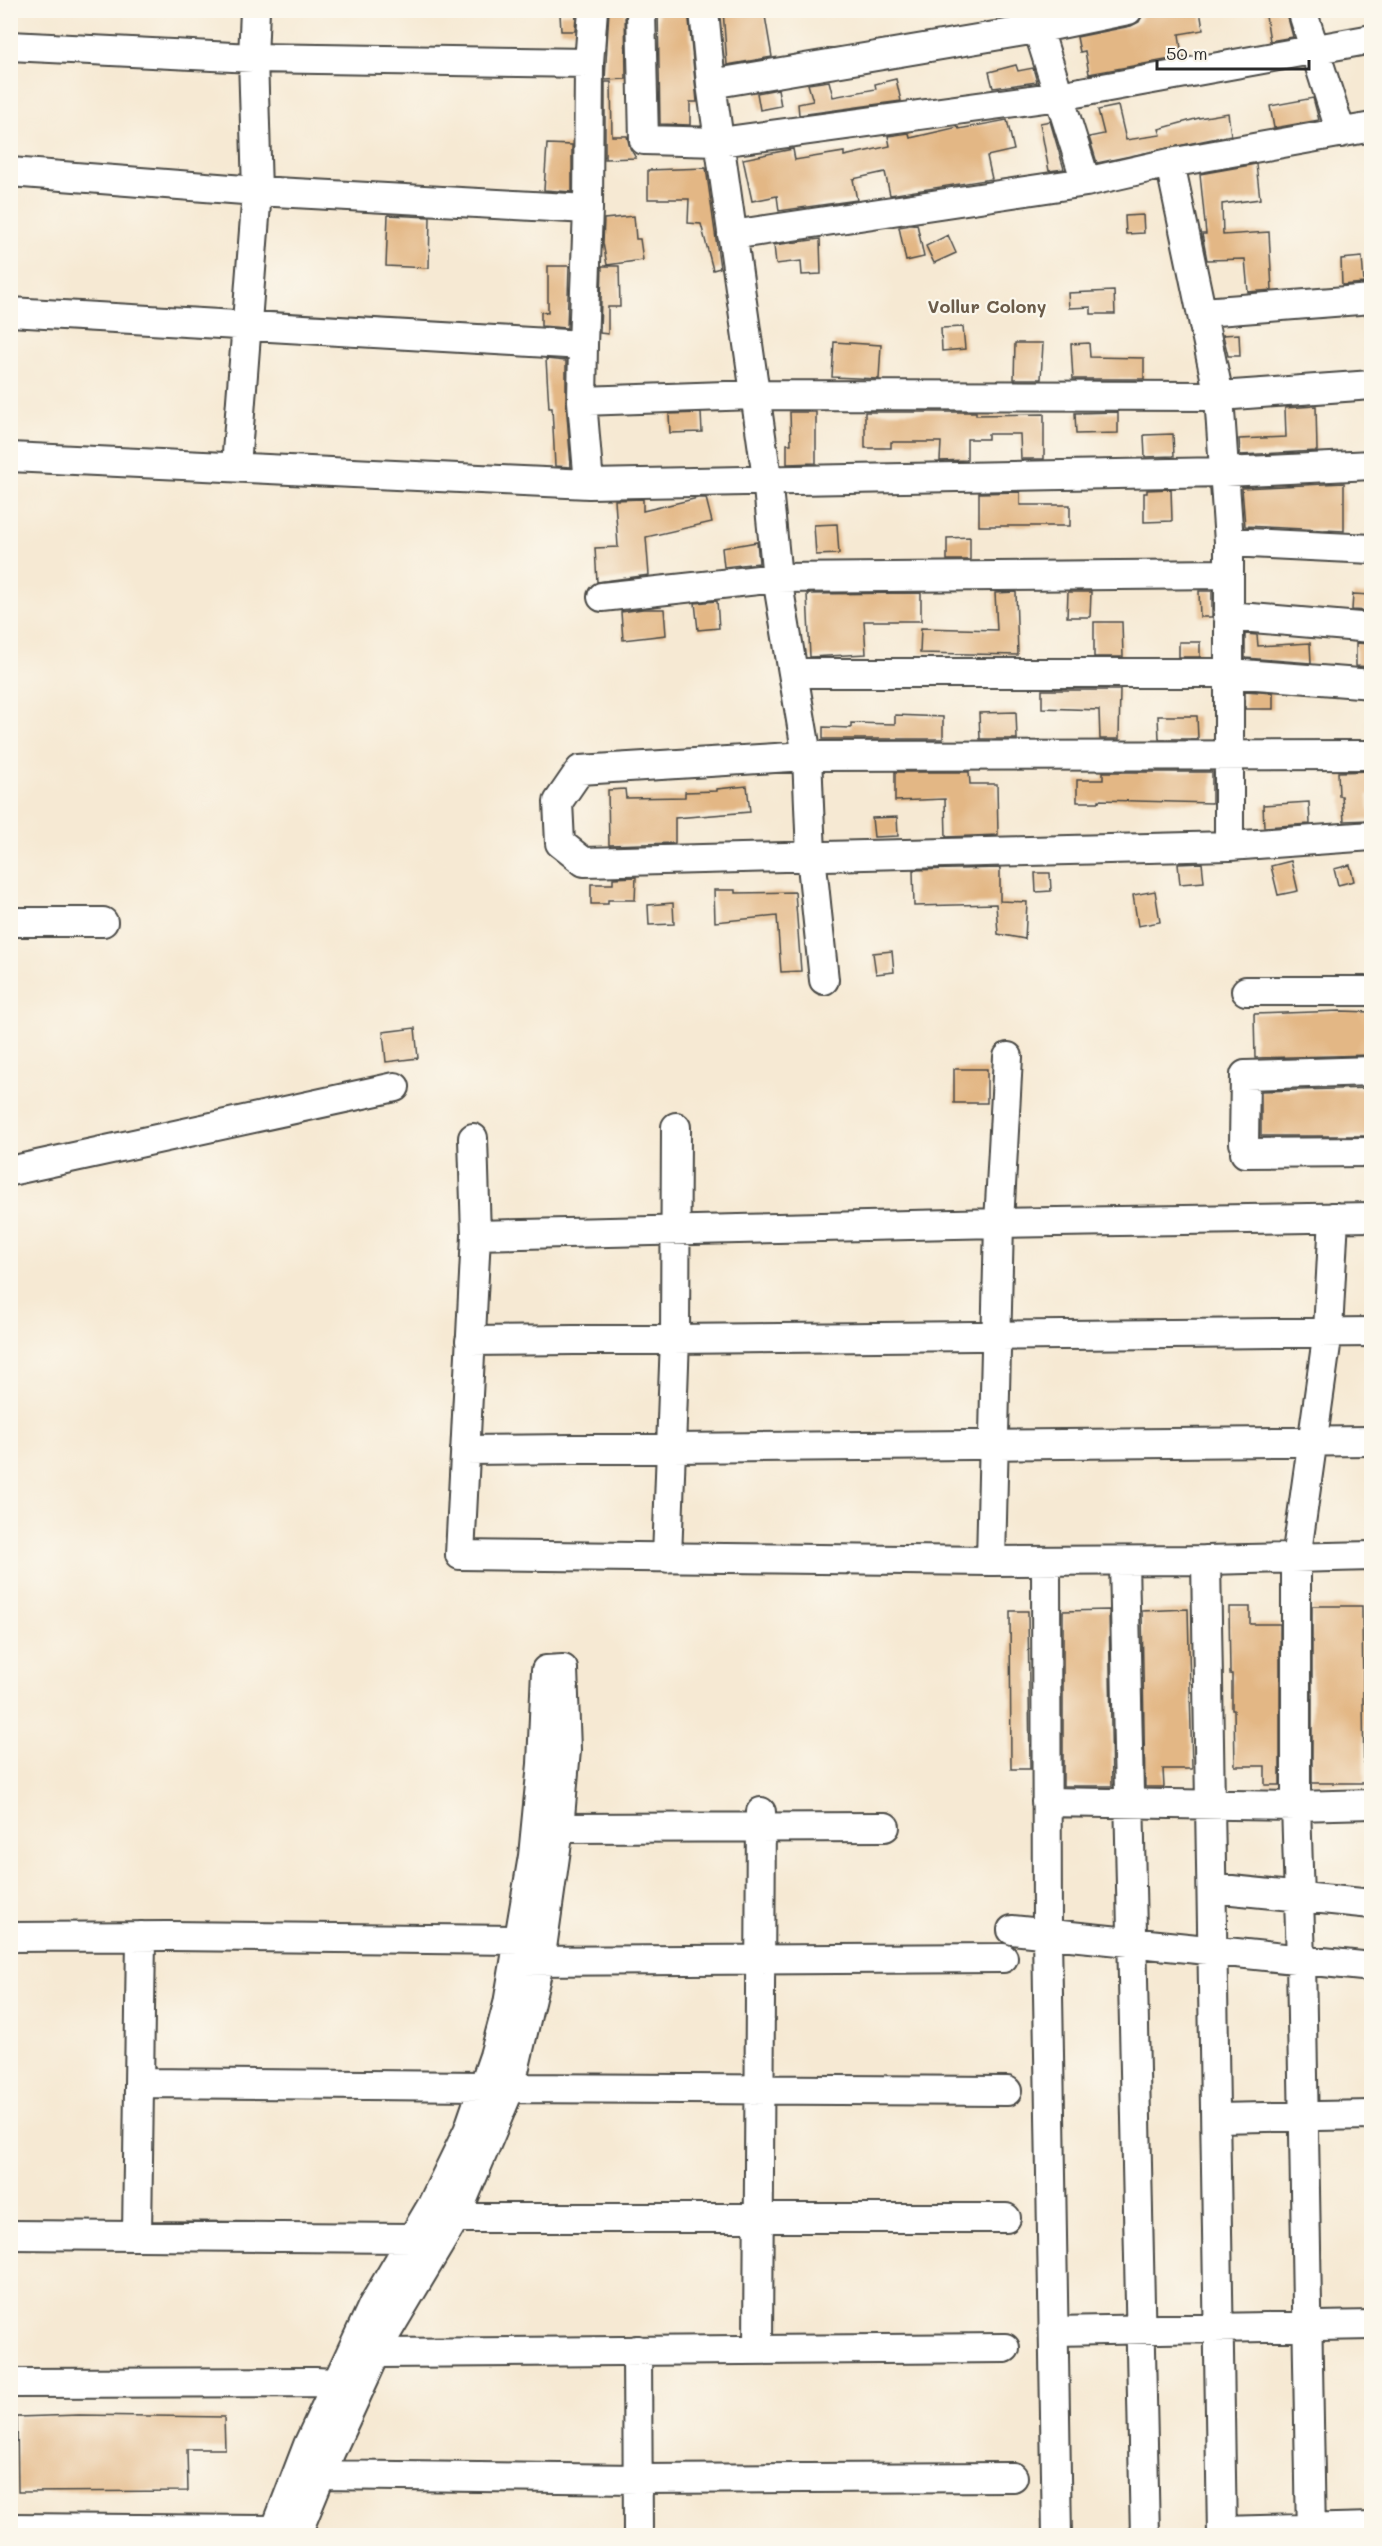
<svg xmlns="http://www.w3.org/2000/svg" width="1382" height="2546" font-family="Mali,sans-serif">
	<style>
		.building { fill: #e3b785 }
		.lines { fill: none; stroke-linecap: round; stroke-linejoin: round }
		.minor-casing { stroke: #494844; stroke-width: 32 }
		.minor { stroke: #fff; stroke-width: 28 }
		.labels { text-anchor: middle; stroke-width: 4.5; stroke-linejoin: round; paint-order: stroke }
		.quarter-label { font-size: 18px; font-weight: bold; fill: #6b5c4a; stroke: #fbf7ec }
	</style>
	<rect width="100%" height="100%" fill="#fbf7ec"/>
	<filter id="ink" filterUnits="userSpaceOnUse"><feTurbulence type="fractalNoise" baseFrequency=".0167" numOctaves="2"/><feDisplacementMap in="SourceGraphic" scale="12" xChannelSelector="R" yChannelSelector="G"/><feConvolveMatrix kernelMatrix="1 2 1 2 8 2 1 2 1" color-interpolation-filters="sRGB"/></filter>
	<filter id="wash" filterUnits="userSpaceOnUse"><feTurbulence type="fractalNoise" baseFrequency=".008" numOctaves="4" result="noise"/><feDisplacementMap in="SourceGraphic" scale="24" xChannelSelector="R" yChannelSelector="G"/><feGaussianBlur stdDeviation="1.35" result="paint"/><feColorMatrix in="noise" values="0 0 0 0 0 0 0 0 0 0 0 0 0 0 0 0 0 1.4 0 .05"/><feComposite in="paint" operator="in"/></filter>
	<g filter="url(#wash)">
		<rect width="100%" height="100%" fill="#f6e9d3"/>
		<g id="blocks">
			<!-- building -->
			<path class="building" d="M609 10H625L626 79 605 80Z
				M658 10H688L697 102H690V125L660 124Z
				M723 10H764L772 57 727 65Z
				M1156 10H1200L1203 30 1179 34 1182 57 1089 74 1085 51 1080 52 1077 37 1131 26 1139 22 1144 12Z
				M1265 10H1286L1293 37 1270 41Z
				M576 13 575 31H561L560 14Z
				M1016 65 1018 71 1033 68 1037 82 993 88 989 72Z
				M896 79 901 101 799 115 798 104 813 101 808 84 829 81 833 97 876 89 875 84Z
				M605 82H611L612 136H627L630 148 636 158 605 159Z
				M778 89 781 106 760 110 757 93Z
				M1313 98 1319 120 1274 128 1270 106Z
				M1118 106 1126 140 1161 135 1159 129 1199 118 1228 113 1231 135 1097 163 1089 137 1104 134 1098 110Z
				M1007 120 1014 150 987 156 992 179 890 195 885 172 853 179 857 200 779 211 777 196 752 201 743 159 793 149 795 160 844 152V156L890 146 888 136 909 133 910 138 958 127 959 129Z
				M1050 121 1064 169 1049 171 1040 123Z
				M547 144 572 145V192L544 190Z
				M1256 164 1260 199 1222 204 1223 235 1269 232 1272 290 1248 292 1245 259 1207 260 1202 234H1206L1200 174Z
				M706 168 720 268 713 270 701 224 688 223 689 199H648V170Z
				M388 215 430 217 429 268 386 266Z
				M1143 215 1144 233 1126 234 1125 216Z
				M634 216 636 239H640L643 260 607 265 603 243 604 219Z
				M917 224 924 257 906 261 899 227Z
				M948 235 956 253 934 263 926 246Z
				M820 239 821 274 802 275 801 261 776 264 774 245Z
				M1362 257 1364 283 1342 285 1341 259Z
				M548 266H569L567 328 541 326V312L548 313Z
				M602 266H619L620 307H608V334L600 333Z
				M1114 291 1115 314H1091V307L1069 308 1068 293Z
				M963 327 965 349 942 351 941 328Z
				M1239 334 1240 356H1228L1223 335Z
				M834 342 881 345 879 379 832 377Z
				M1015 343H1043L1041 379H1014Z
				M1089 343 1090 357 1144 358V379H1073L1071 344Z
				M546 359 566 361V402L571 467 555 466 552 408H549Z
				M1316 406 1317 451 1240 455 1239 439 1286 437 1285 408Z
				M790 412H816V463L787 464V444H791Z
				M865 412H976V415L1044 414V459H1021L1020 434H988V439H967V460L940 461 941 442H891V448H865Z
				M1118 412V433L1076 434 1075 413Z
				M701 413 702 432 670 433 669 414Z
				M1173 434 1174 456 1145 457 1144 435Z
				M1344 483V531L1245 526 1242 488Z
				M1171 489 1172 521 1144 522V493H1147V490Z
				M1020 492V505H1070V526H979V493Z
				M698 498H706L712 522 646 537 649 575 597 582 595 548 618 547 615 500 643 499V511Z
				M837 524 839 554 816 555 814 525Z
				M970 537V560H947V538Z
				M757 542 759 563 724 567 722 548Z
				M1199 591H1212V617H1200Z
				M1016 592 1018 655 920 653 921 628 997 630 995 593Z
				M1068 592H1091L1090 617H1067Z
				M921 593V621H864L866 654 810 657 807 594Z
				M1353 594 1371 595V611L1352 610Z
				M717 601 719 628 698 630 695 603Z
				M643 609H664L666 635 623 640 621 612Z
				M1094 622H1122L1123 657H1094Z
				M1245 634 1257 635 1258 646 1310 643 1311 663 1245 658Z
				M1179 642H1200V657H1179Z
				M1356 643 1371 644V667L1356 666Z
				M1042 690H1120L1119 739H1100L1099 710 1042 708Z
				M1245 691 1273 693V709H1245Z
				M1016 712 1017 739H980L979 713Z
				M895 715 943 717V739H823V727L851 728V723L895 724Z
				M1158 716H1197L1198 739H1159Z
				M1371 771V795H1368L1370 820 1344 821 1342 796H1339L1338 772Z
				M895 772H969L970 784H997L998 835 946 837 945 799 895 801Z
				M1103 772H1212V803L1099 800V802H1077V780H1103Z
				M747 786 750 812 675 818V843L609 845 608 790 625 789 626 798 685 797V792L717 791V789Z
				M1309 802 1310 824 1264 827 1263 805Z
				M897 817 898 836 874 837 872 818Z
				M1291 861 1298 891 1278 895 1271 866Z
				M1202 863 1204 882 1180 884 1178 864Z
				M1350 865 1354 881 1338 885 1334 869Z
				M1000 868V901L1027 902 1025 939 998 934 996 904 914 906 913 870Z
				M1035 873H1050L1051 891 1036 892Z
				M636 877 635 900H608V904H591V884H613V878Z
				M714 890H735V893L795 892 801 971 781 972 777 916 715 922Z
				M1155 891 1160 922 1138 926 1133 895Z
				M673 903 674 924 649 925 648 905Z
				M892 951 894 972 876 974 873 953Z
				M1341 1011 1371 1012V1055L1255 1058 1254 1014Z
				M415 1028 418 1058 386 1062 383 1032Z
				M954 1069H987V1103H954Z
				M1371 1088V1136H1261V1091Z
				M1312 1606H1362L1364 1783H1312Z
				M1229 1607H1250V1624H1280V1785H1265V1766H1235L1234 1710H1232V1674H1230Z
				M1188 1609 1192 1769H1163L1164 1787H1145L1142 1611Z
				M1109 1610 1112 1786H1063V1611Z
				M1010 1611H1028L1030 1769H1011Z
				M79 2415 224 2417 225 2449H187L188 2491 18 2492 17 2417Z"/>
		</g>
	</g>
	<g filter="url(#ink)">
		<use href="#blocks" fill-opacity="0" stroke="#494844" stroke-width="1.5"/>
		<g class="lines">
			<defs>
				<path id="minor" d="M641 10 644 140 720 142 1059 96 1372 39
					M704 10 711 84 767 478 777 578 807 756 811 855 824 980
					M1032 10 1086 182
					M1302 10 1341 133
					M10 46 253 58 589 63
					M711 84 1036 29 1128 10
					M10 172 257 191 588 209
					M732 235 1086 182 1170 163 1372 127
					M10 312 583 345
					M1203 312 1372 299
					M582 401 754 395 1219 396 1170 163
					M10 457 589 484 1224 472 1372 465
					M236 466 257 191 253 58 255 10
					M589 484 582 401 583 345 588 209 589 63 593 10
					M1229 542 1372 549
					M602 597 777 578 1228 574
					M1228 616 1372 628
					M793 673H1230L1372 684
					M1372 755 807 756 580 770 558 802 560 843 584 862 1229 846 1372 836
					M1229 846V542L1219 396 1372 385
					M10 922H103
					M1246 991H1372
					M473 1138 476 1235 460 1555 991 1561 1206 1560
					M1244 1143 1245 1075 1372 1071
					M1245 1153 1372 1152
					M10 1171 395 1087
					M476 1235 999 1223 1372 1217
					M470 1341 1372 1332
					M465 1450 1372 1441
					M667 1558 675 1338 676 1127
					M991 1561 999 1223 1008 1057
					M1124 1561 1145 2536
					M1046 1562 1047 1934 1057 2536
					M1046 1802 1296 1806 1372 1804
					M559 1828 885 1827
					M1212 1888 1372 1904
					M1012 1930 1372 1967
					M10 1937 168 1936 519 1940
					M521 1961 1003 1958
					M139 2083 484 2086
					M510 2088 1007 2091
					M1216 2118 1372 2115
					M441 2212 455 2218H1006
					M10 2235 412 2238
					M137 2236 141 1936
					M1054 2331 1372 2325
					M758 2349 761 1812
					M637 2350 638 2536
					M377 2353 1005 2348
					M10 2383 315 2382 334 2383 351 2393
					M321 2475 637 2479 1013 2477
					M10 2528 275 2530
					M1222 2531 1372 2527
					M273 2536 308 2445 373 2305 431 2207 468 2131 494 2056 508 2004 533 1856 542 1764 546 1670 563 1669 566 1750 559 1828 541 1955 510 2088 455 2218 381 2342 330 2453 296 2536
					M1222 2536 1206 1560 1372 1556
					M1311 2536 1301 1960 1296 1806V1559L1328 1331 1334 1217"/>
			</defs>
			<!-- minor casing -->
			<use href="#minor" class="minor-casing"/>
			<!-- minor -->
			<use href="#minor" class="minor"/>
		</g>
	</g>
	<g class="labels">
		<!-- quarter labels -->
		<g class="quarter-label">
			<text x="987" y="313">Vollur Colony</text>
		</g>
	</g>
	<!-- margin -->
	<rect width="1382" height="2546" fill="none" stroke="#fbf7ec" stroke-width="36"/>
	<!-- scale -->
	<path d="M1157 60v9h152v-9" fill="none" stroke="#2b2b2b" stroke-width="3"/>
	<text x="1166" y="60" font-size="18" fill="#2b2b2b" stroke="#fbf7ec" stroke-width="4.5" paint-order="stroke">50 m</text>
</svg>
